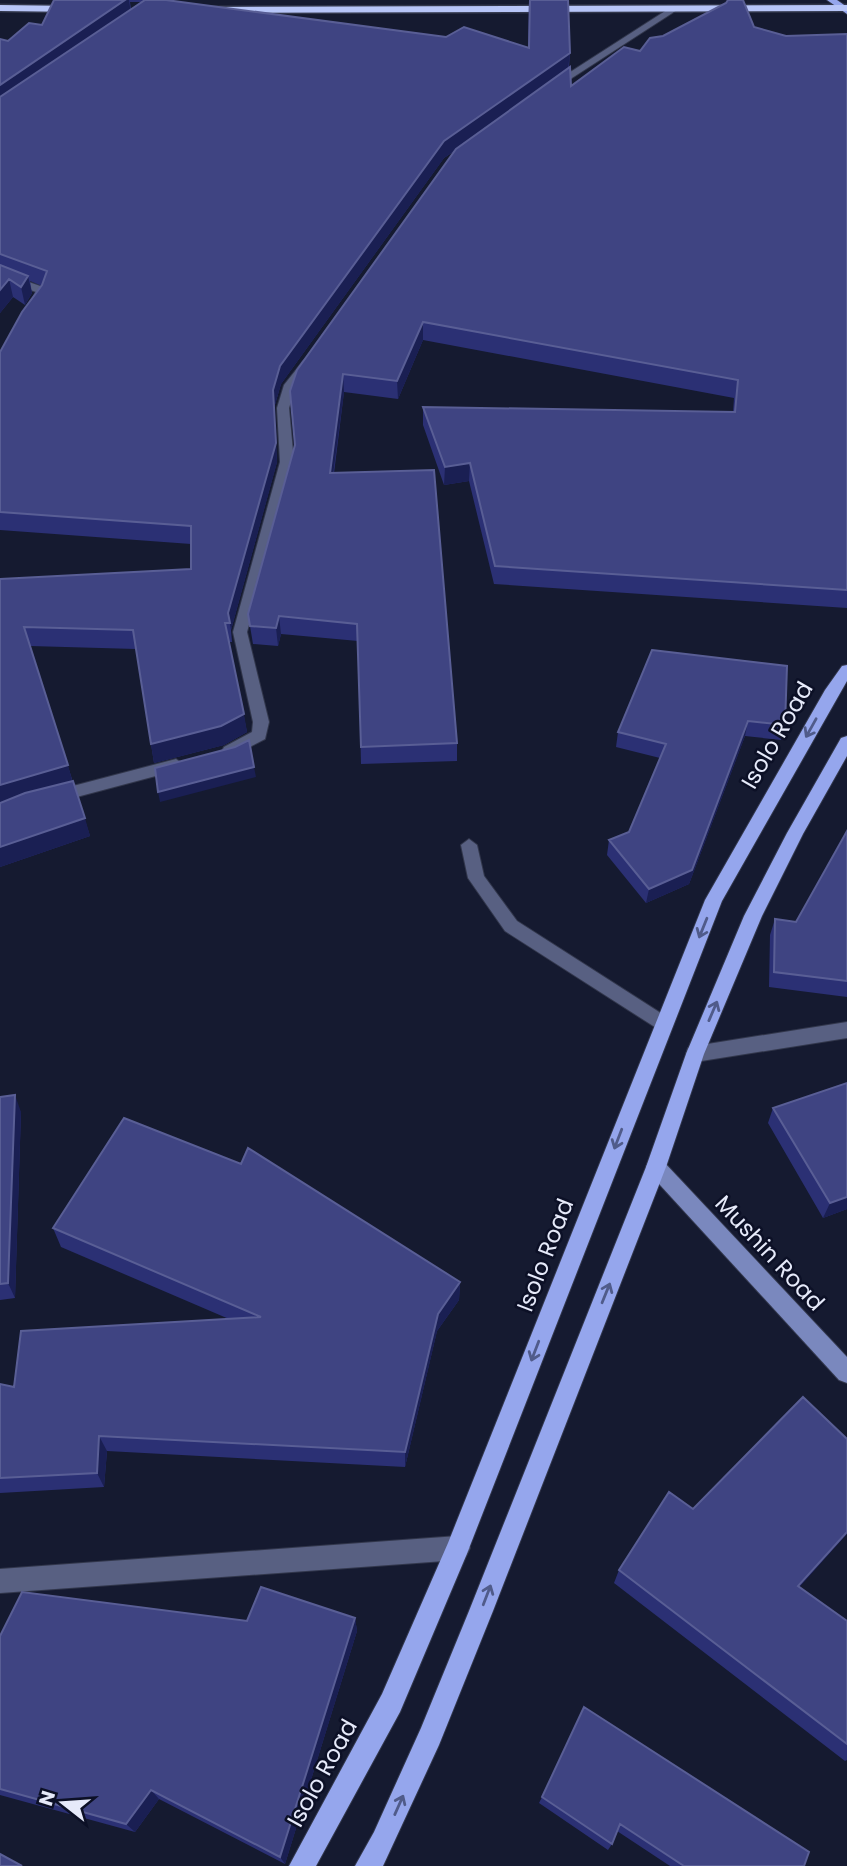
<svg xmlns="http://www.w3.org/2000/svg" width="847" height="1866" font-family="Poppins,sans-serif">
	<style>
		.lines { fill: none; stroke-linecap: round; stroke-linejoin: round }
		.lane-casing { stroke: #32374c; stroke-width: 2 }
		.street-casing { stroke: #32374c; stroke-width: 2 }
		.secondary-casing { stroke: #32374c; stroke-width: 2 }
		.primary-casing { stroke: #32374c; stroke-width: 2 }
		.highway-casing { stroke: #32374c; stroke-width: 3 }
		.lane { fill: #586082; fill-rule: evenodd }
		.street { fill: #586082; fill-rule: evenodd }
		.secondary { fill: #7a88be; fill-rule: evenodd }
		.primary { fill: #95a6ed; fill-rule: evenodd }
		.highway { fill: #b7c5f8; fill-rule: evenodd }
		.wall { fill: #2b3074; fill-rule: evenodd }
		.shaded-wall { fill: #1a1f53 }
		.building { fill: #3f4482; stroke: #595e95; stroke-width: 2 }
		.oneway { stroke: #505b8a }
		.labels { text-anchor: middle; stroke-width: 5; stroke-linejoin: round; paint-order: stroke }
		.street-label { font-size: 23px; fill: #e6eafa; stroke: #0c1026 }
	</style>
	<rect width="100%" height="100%" fill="#151a30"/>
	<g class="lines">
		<defs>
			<path id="lane" d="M469 839 477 845 484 876 517 921 670 1019 673 1024 670 1029 664 1032 658 1029 505 931 468 878 461 845Z"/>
			<path id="street" d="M673 6 680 8 555 89 547 87Z
				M0 272 46 288 48 290 38 310 28 308 36 292 0 279Z
				M307 360 313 364 296 386 289 408 294 462 247 632 269 722 265 739 230 757 222 751 224 747 252 732 253 722 233 632 280 462 277 408 284 385 303 361Z
				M176 759 184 765 182 769 54 803 46 797 54 791Z
				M847 1022V1038L695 1062 688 1060 686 1054 688 1048 695 1046Z
				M458 1536 466 1540 470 1548 466 1556 458 1560 0 1593V1569Z"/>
			<path id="secondary" d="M656 1158 663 1161 847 1357V1383L839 1380 649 1173 646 1167 649 1161Z"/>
			<path id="primary" d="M827 0H837L847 7V14Z
				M847 665V681L722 901 466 1556 400 1712 316 1866H289L382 1694 448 1543 705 900 825 690 842 666Z
				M847 736V756L803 834 762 916 704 1054 666 1167 493 1611 439 1745 383 1866H355L374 1832 421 1728 469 1611 646 1167 686 1054 744 916 787 833 841 738Z"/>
			<path id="highway" d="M0 5 78 6 83 9 78 12 0 11Z
				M847 5V11L209 13 204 10 209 7Z"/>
		</defs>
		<!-- lane casing -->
		<use href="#lane" class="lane-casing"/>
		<!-- street casing -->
		<use href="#street" class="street-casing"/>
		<!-- secondary casing -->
		<use href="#secondary" class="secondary-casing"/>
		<!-- primary casing -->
		<use href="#primary" class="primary-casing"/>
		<!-- highway casing -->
		<use href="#highway" class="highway-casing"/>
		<!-- lane -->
		<use href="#lane" class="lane"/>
		<!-- street -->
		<use href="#street" class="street"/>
		<!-- secondary -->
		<use href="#secondary" class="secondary"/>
		<!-- primary -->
		<use href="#primary" class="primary"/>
		<!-- highway -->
		<use href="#highway" class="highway"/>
	</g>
	<!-- wall -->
	<path class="wall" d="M54 0H144L528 48 529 0H568L570 53 569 68 571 86 640 51 754 27 786 36 847 34V608L494 584 469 481 444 485 423 425V407L733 412 734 398 423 340 398 399 344 392 334 473 457 743V761L361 764 358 641 281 634 278 646 253 644 248 614 295 445 456 150 444 158 281 384 274 408 277 462 231 630 232 642H229L247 732 224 745 154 763 136 649 30 646 90 836 0 867V579L191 569V544L0 530V352L42 286 30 281 32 293 25 305 13 297 0 313V39L8 41 42 25ZM130 2H141L131 9Z
		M652 650 785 725 781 740 745 736 689 884 646 903 607 855 609 840 629 832 660 758 616 747 618 732Z
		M847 831V997L769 987 770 935 775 919 796 922Z
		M847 1083V1209L823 1218 768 1123 773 1108Z
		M0 1097 21 1112 15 1298 0 1300Z
		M53 1228 460 1282 459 1300 437 1331 405 1467 107 1451 104 1487 0 1493V1384L14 1387 229 1319 61 1247Z
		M619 1570 799 1587 847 1621V1760L845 1761 614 1583Z
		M355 1618 357 1631 285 1864 159 1799 135 1832 0 1795V1636Z
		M542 1797 804 1866H670L617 1831 612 1844 608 1850 539 1803Z"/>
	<!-- shaded-wall -->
	<path class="shaded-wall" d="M125 0H129L131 14 0 104V85Z
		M570 53 568 69 444 158 281 384 274 408 277 462 231 630 228 613 273 390 280 366 444 141Z
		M28 276 32 293 25 305 21 287Z
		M9 279 13 297 0 313V290Z
		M423 322V340L398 399 397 381Z
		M343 374 344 392 331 490 330 473Z
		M470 463 469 481 444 485 445 467Z
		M279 616 281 634 278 646 276 628Z
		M244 714 247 732 224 745 154 763 151 744Z
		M748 721 745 736 689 884 646 903 649 889Z
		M68 765 73 784 0 805V785Z
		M254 767 256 777 160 802 158 792Z
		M85 818 90 836 0 867V847Z
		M15 1095 21 1112 15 1298 8 1283Z
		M847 1197V1209L823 1218 830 1203Z
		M460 1282 459 1300 437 1331 405 1467V1452L438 1314Z
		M99 1436 107 1451 104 1487 97 1473Z
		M847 1532V1534L789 1599 798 1586Z
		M355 1618 357 1631 285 1864 280 1857Z
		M151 1790 159 1799 135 1832 126 1824Z"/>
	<!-- building -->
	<path class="building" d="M54 0H125L0 85V39L8 41 29 23 42 25Z
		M145 0H166L446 37 464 27 529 48 530 0H568L570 53 444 141 280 366 273 390 276 443 228 613 230 623H225L244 714 221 726 151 744 133 630 24 627 68 765 0 785V579L191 569V526L0 512V352L22 312 42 285 47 271 0 254V97Z
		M728 0H743L754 27 786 36 847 34V590L495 566 470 463 445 467 423 407 735 412 738 380 423 322 397 381 343 374 330 473 434 470 457 743 361 747 357 624 279 616 276 628 250 626 248 614 295 445 290 391 297 370 456 149 570 67 571 86 624 47 640 51 650 38 663 36 726 3Z
		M0 265 28 276 21 287 9 279 0 290Z
		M652 650 787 666 785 725 748 721 692 870 649 889 609 840 629 832 666 744 618 732Z
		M249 740 254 767 158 792 155 768 235 747Z
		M73 781 85 818 0 847V803L25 793Z
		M847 831V981L774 972 775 919 796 922Z
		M847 1083V1197L830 1203 773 1108Z
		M15 1095 8 1283 0 1284V1097Z
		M124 1118 241 1164 248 1148 460 1282 438 1314 405 1452 99 1436 97 1473 0 1478V1384L14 1387 21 1331 261 1317 53 1228Z
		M803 1397 847 1439V1532L798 1586 847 1621V1744L619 1570 669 1492 693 1509Z
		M261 1587 355 1618 280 1857 151 1790 126 1824 0 1789V1636L22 1592 247 1621Z
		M584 1707 809 1852 804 1866H684L620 1824 612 1844 542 1797Z
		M0 1854 22 1866H0Z"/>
	<!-- one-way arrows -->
	<defs><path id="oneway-shaft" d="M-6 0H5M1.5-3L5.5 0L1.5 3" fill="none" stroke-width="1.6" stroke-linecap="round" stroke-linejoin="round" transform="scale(1.75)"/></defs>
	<g class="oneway">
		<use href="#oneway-shaft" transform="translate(811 728) rotate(119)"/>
		<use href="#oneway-shaft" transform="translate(703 928) rotate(112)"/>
		<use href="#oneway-shaft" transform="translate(713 1011) rotate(-67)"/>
		<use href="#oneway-shaft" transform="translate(618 1139) rotate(111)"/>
		<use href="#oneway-shaft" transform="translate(606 1293) rotate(-68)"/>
		<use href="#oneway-shaft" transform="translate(535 1351) rotate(111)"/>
		<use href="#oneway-shaft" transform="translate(487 1595) rotate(-69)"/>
		<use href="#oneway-shaft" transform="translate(399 1805) rotate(-66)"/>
	</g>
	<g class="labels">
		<!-- street labels -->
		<g class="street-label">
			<text transform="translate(777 735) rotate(-60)" y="8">Isolo Road</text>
			<text transform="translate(770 1253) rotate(47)" y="8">Mushin Road</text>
			<text transform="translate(545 1255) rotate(-69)" y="8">Isolo Road</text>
			<text transform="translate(322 1773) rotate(-61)" y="8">Isolo Road</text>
		</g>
	</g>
	<!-- north arrow -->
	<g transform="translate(63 1803) rotate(287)" stroke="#0c1026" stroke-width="5" paint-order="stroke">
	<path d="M0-5L12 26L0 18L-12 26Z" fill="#e6eafa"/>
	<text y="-10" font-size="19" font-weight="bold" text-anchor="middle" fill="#e6eafa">N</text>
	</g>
</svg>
